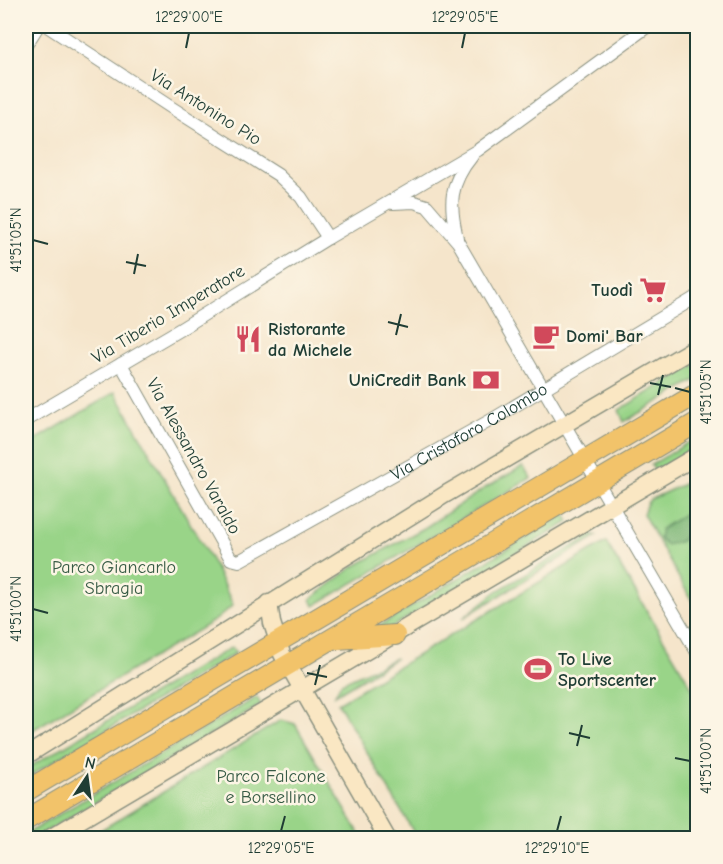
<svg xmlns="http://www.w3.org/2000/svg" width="723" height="864" font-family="'Comic Neue',sans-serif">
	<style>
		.green { fill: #99d488; stroke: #5c885e; stroke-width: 1.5 }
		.forest { fill: #7ab674; stroke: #4c7a54; stroke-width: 1.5 }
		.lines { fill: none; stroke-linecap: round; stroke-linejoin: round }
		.street-casing { stroke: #8a9180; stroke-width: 14 }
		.secondary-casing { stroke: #8a9180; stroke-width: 19 }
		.primary-casing { stroke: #8a9180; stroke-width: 22 }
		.street { stroke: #fff; stroke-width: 12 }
		.secondary { stroke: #fae7c3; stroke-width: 16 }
		.primary { stroke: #f2c36a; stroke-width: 20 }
		.ticks { fill: none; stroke: #1f3d34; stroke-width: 2 }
		.labels { text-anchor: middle; stroke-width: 5; stroke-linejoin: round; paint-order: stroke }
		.street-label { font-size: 18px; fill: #1f3d34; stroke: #fcf5e5 }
		.poi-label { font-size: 18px; font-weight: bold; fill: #1f3d34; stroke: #fcf5e5; text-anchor: start }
		.park-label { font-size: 18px; fill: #375b45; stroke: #fcf5e5 }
		.neatline { fill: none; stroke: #1f3d34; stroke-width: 2 }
		.ticks-label { font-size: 15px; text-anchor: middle; fill: #1f3d34 }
	</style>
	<rect width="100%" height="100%" fill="#fcf5e5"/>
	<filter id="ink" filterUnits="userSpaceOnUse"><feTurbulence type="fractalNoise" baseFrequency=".0167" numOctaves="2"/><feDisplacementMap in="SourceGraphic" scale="12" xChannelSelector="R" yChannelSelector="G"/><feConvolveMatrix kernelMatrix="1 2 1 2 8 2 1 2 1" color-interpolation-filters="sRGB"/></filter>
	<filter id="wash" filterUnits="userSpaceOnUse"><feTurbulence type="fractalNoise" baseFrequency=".008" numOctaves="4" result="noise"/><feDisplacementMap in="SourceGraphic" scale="24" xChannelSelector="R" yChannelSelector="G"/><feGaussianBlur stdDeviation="1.35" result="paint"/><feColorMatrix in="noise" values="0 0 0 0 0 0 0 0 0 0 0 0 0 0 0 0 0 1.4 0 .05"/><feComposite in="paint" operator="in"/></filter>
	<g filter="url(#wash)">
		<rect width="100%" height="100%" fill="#f5e5cb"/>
		<!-- green -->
		<path class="green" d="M697 363V379L624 422 619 410Z
			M115 392 214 565 233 605 217 619 26 734V446Z
			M697 437V446L655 471 651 465Z
			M523 466 531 478 314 606 311 599 353 567 426 527 485 488Z
			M697 478V610L643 514 647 503 651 499Z
			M565 514 569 522 390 628 369 632Z
			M592 535 597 536 463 618 497 591Z
			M606 542 697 696V831L686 838H417L338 703Z
			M232 647 236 653 26 778V769Z
			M396 658 335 695 341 683Z
			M257 697 261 705 35 838H26V834Z
			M281 720 295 724 362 838H88Z"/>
		<!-- forest -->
		<path class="forest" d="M697 506V522L681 541 666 545 659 538 661 529Z"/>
	</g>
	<g filter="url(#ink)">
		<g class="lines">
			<defs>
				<g id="street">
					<path d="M47 26 172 108 278 175 301 197 328 238"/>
					<path d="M26 45 38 26"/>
					<path d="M393 203 414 202 427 206 458 242 698 654"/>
					<path d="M457 238C449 204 449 184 472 156"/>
					<path id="s1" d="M121 364 231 559 239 561 493 419 698 296"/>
					<path d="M26 420 179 330 328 238 478 150 648 26"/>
				</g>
				<path id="secondary" d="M269 603 272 623 282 654 387 838
					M26 756 446 494 698 346
					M50 838 698 455"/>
				<path id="primary" d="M337 639 395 635
					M26 791 698 393
					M26 820 698 422"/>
			</defs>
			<!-- street casing -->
			<use href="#street" class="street-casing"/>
			<!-- secondary casing -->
			<use href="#secondary" class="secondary-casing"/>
			<!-- primary casing -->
			<use href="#primary" class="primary-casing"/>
			<!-- street -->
			<use href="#street" class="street"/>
			<!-- secondary -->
			<use href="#secondary" class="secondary"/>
			<!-- primary -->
			<use href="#primary" class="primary"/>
		</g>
	</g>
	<!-- ticks -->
	<path class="ticks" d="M186 48 189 33M462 48 465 33M33 240 48 244M126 262 146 266M134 274 138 254M388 322 408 327M396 335 401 314M650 383 671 387M675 388 690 392M658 395 663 375M33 609 48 613M307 673 327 677M315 685 320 665M569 733 590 738M577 746 582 725M675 758 690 761M281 831 285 816M557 831 561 816"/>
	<!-- icons -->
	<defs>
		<symbol id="supermarket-bare" viewBox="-9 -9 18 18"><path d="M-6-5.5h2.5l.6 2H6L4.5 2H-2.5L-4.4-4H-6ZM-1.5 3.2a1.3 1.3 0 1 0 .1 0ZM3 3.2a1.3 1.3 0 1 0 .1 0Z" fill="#d1495b" stroke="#fcf5e5" stroke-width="2.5" paint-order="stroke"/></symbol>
		<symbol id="cafe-bare" viewBox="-9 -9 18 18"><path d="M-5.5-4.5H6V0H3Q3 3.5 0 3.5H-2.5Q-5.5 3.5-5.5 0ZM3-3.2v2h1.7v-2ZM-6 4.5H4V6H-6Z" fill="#d1495b" stroke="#fcf5e5" stroke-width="2.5" paint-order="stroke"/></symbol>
		<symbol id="restaurant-bare" viewBox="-9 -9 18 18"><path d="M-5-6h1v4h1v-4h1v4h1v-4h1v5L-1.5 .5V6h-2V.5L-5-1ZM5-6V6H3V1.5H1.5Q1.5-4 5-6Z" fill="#d1495b" stroke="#fcf5e5" stroke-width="2.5" paint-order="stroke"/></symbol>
		<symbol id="bank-bare" viewBox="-9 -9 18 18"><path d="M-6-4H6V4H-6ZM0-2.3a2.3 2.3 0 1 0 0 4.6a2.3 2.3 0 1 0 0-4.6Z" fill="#d1495b" stroke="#fcf5e5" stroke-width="2.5" paint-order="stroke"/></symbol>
		<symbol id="stadium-bare" viewBox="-9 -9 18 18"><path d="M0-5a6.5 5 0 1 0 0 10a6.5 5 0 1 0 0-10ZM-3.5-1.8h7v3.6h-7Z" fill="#d1495b" stroke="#fcf5e5" stroke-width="2.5" paint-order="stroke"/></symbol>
	</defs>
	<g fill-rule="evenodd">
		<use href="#supermarket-bare" x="634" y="271" width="38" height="38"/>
		<use href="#cafe-bare" x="527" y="317" width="38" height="38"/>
		<use href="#restaurant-bare" x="229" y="320" width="38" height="38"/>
		<use href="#bank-bare" x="467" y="361" width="38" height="38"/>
		<use href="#stadium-bare" x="519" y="650" width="38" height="38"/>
	</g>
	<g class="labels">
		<!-- street labels -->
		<g class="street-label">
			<text transform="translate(206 107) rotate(32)" y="6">Via Antonino Pio</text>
			<text transform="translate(168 314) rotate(-31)" y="6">Via Tiberio Imperatore</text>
			<text dy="6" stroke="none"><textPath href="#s1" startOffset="496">Via Cristoforo Colombo</textPath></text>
			<text transform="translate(194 456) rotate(61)" y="6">Via Alessandro Varaldo</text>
		</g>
		<!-- poi labels -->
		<g class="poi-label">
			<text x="633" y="296" text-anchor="end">Tuodì</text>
			<text x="268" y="335">Ristorante<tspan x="268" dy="21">da Michele</tspan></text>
			<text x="566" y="342">Domi' Bar</text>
			<text x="466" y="386" text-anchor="end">UniCredit Bank</text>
			<text x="558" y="665">To Live<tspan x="558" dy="21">Sportscenter</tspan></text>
		</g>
		<!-- park labels -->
		<g class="park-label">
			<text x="114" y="573">Parco Giancarlo<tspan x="114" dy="21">Sbragia</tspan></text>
			<text x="271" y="782">Parco Falcone<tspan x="271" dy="21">e Borsellino</tspan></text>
		</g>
	</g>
	<!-- margin -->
	<rect width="723" height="864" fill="none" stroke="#fcf5e5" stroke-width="66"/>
	<!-- north arrow -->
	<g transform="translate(87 777) rotate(13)" stroke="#fcf5e5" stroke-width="4.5" paint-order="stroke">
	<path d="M0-4.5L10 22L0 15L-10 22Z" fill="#1f3d34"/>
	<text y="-9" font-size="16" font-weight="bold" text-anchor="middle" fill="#1f3d34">N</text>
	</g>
	<rect x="33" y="33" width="657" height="798" class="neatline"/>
	<g class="ticks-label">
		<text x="189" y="22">12°29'00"E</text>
		<text x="465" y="22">12°29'05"E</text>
		<text transform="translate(16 240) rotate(-90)" y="5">41°51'05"N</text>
		<text transform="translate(706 392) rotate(-90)" y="5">41°51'05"N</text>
		<text transform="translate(16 609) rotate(-90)" y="5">41°51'00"N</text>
		<text transform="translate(706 761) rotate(-90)" y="5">41°51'00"N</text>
		<text x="281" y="853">12°29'05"E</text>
		<text x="557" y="853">12°29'10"E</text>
	</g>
</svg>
